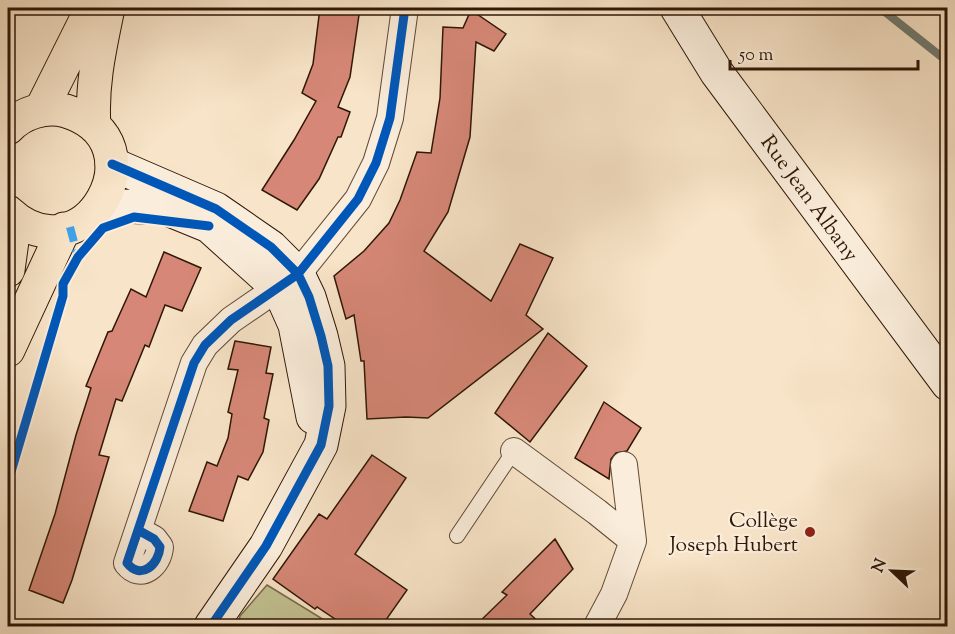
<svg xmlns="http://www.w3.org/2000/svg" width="955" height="634" font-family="'Sorts Mill Goudy',serif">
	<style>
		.green { fill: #c3c292; stroke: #796c4c; stroke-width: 1.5 }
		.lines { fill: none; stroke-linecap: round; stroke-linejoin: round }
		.stream { stroke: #717b71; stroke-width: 8 }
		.building { fill: #d68777; stroke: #2f1706; stroke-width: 1.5 }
		.lane-casing { stroke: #614a36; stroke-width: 16 }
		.street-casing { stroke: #614a36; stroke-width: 28 }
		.secondary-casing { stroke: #2f1706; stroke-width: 35 }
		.primary-casing { stroke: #2f1706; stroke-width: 35 }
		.lane { stroke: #faeddb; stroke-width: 14 }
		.street { stroke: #faeddb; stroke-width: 26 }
		.secondary { stroke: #faeddb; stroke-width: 33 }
		.primary { stroke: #f8e4c8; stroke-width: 33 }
		.quiet { stroke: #3ea2e9; stroke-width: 8; stroke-dasharray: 15 8; stroke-linecap: butt }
		.cycleway-casing { stroke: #faeddb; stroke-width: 13 }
		.cycleway { stroke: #0057b8; stroke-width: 9 }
		.poi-dot { fill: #8f2418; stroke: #faeddb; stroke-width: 2 }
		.labels { text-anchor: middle; stroke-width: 4.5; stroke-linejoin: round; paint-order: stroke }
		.street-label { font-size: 21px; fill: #2f1706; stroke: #faeddb }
		.poi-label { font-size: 21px; fill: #2f1706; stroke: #faeddb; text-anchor: end }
	</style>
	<rect width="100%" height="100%" fill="#f8e4c8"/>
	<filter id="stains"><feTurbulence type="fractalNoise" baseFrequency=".00333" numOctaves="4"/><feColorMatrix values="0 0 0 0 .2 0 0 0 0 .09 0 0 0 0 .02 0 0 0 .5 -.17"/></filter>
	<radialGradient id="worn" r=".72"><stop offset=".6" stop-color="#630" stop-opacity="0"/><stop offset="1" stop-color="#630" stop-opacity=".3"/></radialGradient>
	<!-- green -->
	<path class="green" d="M267 585 334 626H238L240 616Z"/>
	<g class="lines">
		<!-- stream -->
		<path class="stream" d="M880 8 948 62"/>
	</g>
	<!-- building -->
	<path class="building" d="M320 8H360L350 77 338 107 350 112 341 137H338L319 179 297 210 262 190 294 140 316 101 302 93 313 64Z
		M471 10 506 34 494 51 476 42 470 137 448 212 424 251 491 301 520 244 553 258 526 315 543 329 428 418 406 417 367 419 364 361H361L354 315 346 319 334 276 364 251 389 223 400 200 417 152 431 153 440 98 443 27 463 28Z
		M164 252 201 268 182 311 165 305 149 347 145 345 122 401 116 399 99 455 109 457 72 580 63 603 29 590 55 514 76 435 91 388 86 386 108 332 112 331 131 289 146 297Z
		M548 333 587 366 530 442 495 413Z
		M235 341 271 347 266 373 273 374 264 418 269 420 263 452 248 480 238 476 223 521 189 511 207 462 217 466 228 438 232 414 228 412 238 370 228 369Z
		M604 402 641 428 627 451 616 453 611 459 609 479 575 458Z
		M372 455 406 478 355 554 407 590 381 627H347L317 607 315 609 273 579 319 514 327 519Z
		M555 539 573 569 530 614 544 627H474L507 595 502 592Z"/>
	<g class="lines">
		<defs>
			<path id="lane" d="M457 536 514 451"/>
			<path id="street" d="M514 451 597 512 633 541 614 594 597 626
				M624 465 633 541
				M138 530 154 539 160 547C159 564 141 581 127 563L194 363 205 345 231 320 298 274 358 199 376 163 390 118 405 8"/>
			<path id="secondary" d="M677 8 717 73 948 384
				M112 164 216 209 271 247 298 274 309 297 321 336 328 366 329 406 321 445 266 546 211 626
				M100 205 165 208 209 226 279 289 295 325 313 417"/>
			<path id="primary" d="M41 110 92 8
				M94 126C91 85 100 47 108 8
				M8 128C22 113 46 105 66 111 165 141 84 283 8 212
				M8 270 15 219
				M8 350 64 229"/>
		</defs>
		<!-- lane casing -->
		<use href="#lane" class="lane-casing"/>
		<!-- street casing -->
		<use href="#street" class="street-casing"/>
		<!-- secondary casing -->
		<use href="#secondary" class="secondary-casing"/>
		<!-- primary casing -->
		<use href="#primary" class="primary-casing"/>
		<!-- lane -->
		<use href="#lane" class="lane"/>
		<!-- street -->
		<use href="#street" class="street"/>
		<!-- secondary -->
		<use href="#secondary" class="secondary"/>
		<!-- primary -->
		<use href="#primary" class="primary"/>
		<!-- quiet -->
		<path class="quiet" d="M70 227 78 257"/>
		<defs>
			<path id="cycleway" d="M112 164 216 209 271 247 298 274 309 297 321 336 328 366 329 406 321 445 266 546 211 626
				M8 482 63 296V284L78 257 103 228 134 217 209 226
				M138 530 154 539 160 547C159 564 141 581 127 563L194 363 205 345 231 320 298 274 358 199 376 163 390 118 405 8"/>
		</defs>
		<!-- cycleway casing -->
		<use href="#cycleway" class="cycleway-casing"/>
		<!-- cycleway -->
		<use href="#cycleway" class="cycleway"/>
	</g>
	<!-- markers -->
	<circle class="poi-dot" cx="810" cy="532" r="6"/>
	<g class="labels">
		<!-- street labels -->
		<g class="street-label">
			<text transform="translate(810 198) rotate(54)" y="7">Rue Jean Albany</text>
		</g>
		<!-- poi labels -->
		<g class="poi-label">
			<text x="798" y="527">Collège<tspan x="798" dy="24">Joseph Hubert</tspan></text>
		</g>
	</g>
	<!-- margin -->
	<rect width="955" height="634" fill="none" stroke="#f8e4c8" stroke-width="30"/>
	<rect x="9" y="9" width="937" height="616" fill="none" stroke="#2f1706" stroke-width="3"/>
	<rect x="15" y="15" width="925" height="604" fill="none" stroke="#2f1706" stroke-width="1.5"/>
	<!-- north arrow -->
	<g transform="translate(892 571) rotate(293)" stroke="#faeddb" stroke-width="4.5" paint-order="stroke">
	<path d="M0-4.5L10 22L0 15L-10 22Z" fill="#2f1706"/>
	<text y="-9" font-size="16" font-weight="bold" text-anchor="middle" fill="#2f1706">N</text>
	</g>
	<!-- scale -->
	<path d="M730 60v9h188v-9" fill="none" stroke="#2f1706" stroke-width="3"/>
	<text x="739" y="60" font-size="18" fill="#2f1706" stroke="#faeddb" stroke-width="4.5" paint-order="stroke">50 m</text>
	<rect width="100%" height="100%" filter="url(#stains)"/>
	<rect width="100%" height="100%" fill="url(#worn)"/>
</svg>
